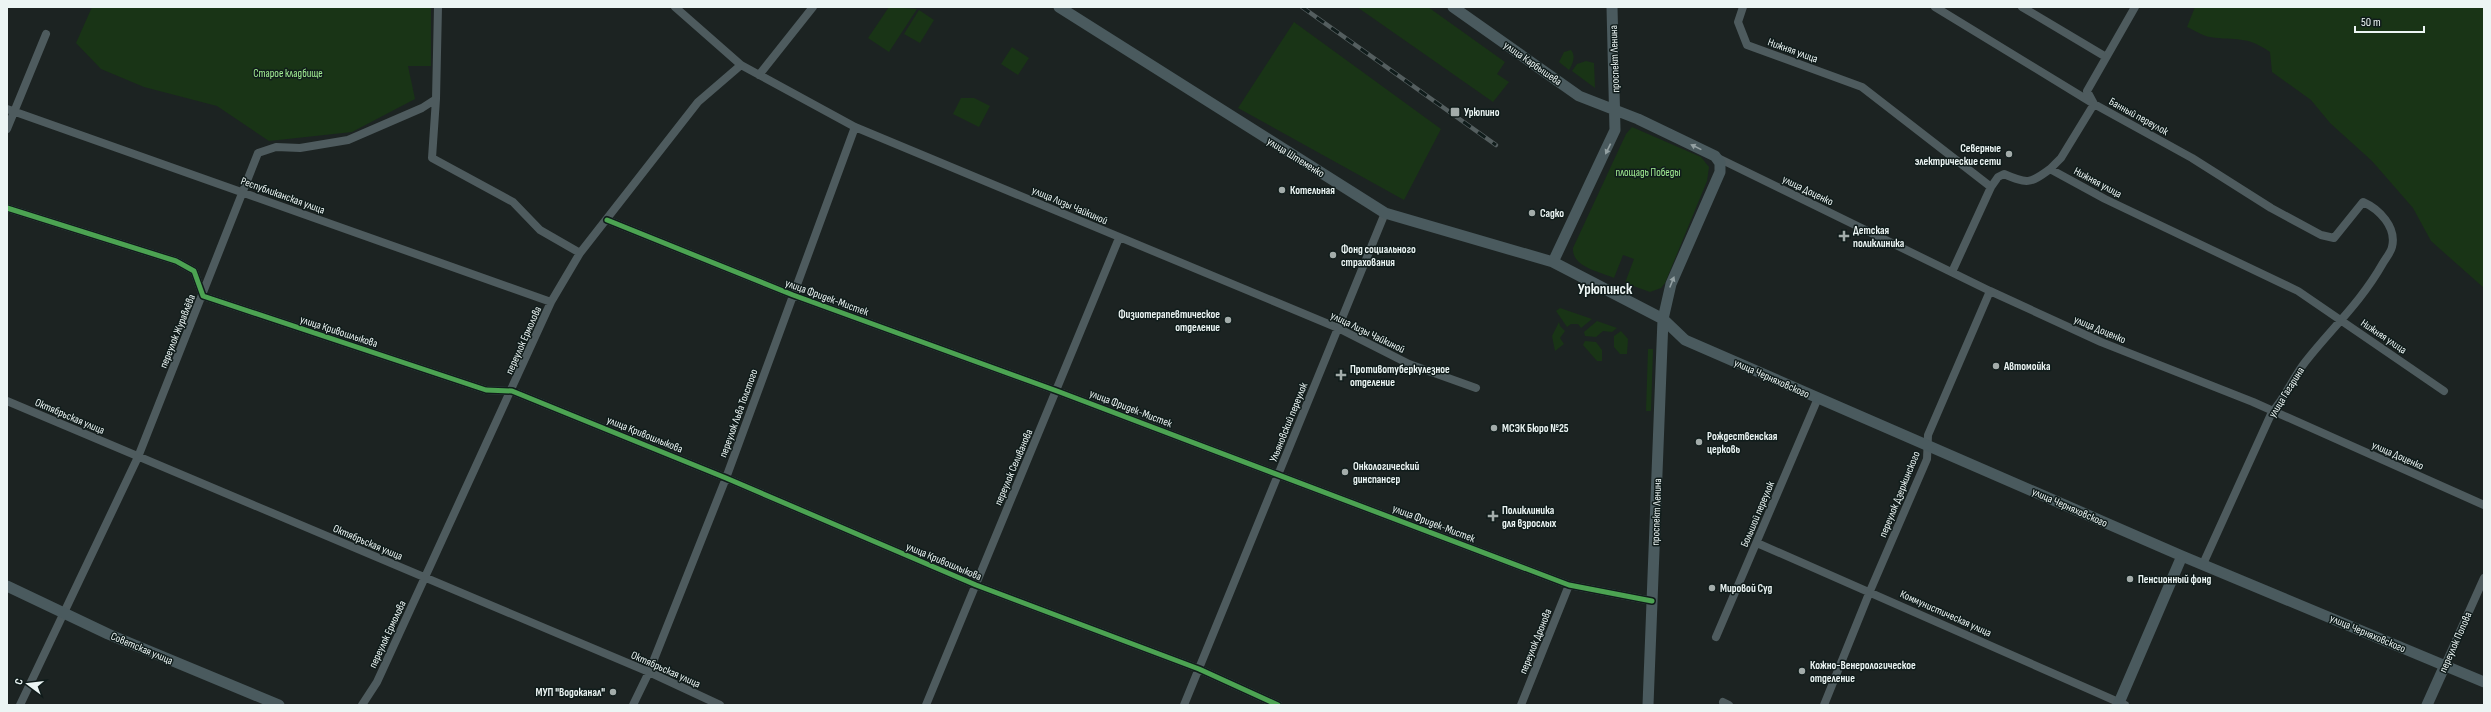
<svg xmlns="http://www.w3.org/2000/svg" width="2491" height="712" font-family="'Sofia Sans Condensed',sans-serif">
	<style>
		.green { fill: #193416 }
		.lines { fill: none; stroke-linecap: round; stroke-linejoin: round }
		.street { stroke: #4e5b5e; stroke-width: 8 }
		.secondary { stroke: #4a5a5e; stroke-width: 11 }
		.rail-casing { stroke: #545e5f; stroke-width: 4.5 }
		.rail { stroke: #101c1b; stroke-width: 3; stroke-dasharray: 9; stroke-linecap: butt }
		.cycleway-casing { stroke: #101c1b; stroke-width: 8 }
		.cycleway { stroke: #4ca352; stroke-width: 5 }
		.oneway { fill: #93a0a2 }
		.poi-dot { fill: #a3acaa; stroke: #101c1b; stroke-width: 1.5 }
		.labels { text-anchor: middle; stroke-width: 3; stroke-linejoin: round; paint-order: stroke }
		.street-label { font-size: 11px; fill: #ecf5f4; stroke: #101c1b }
		.park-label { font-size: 11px; fill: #a2ee94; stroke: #101c1b }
		.poi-label { font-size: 11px; font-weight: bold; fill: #ecf5f4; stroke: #101c1b; text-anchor: start }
		.district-label { font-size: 15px; font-weight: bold; fill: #ecf5f4; stroke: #101c1b }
	</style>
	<rect width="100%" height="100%" fill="#1c2322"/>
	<!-- green -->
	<path class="green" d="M92 7H431V66H408L415 99 352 132 269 141 217 106 144 87 101 69 76 43Z
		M889 7 917 9 889 52 868 38Z
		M1357 7H1428L1505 62 1497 74 1509 82 1493 102Z
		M2195 7H2484V288L2431 241 2413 208 2372 161 2330 123 2311 100 2272 72 2270 52C2246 35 2236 41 2210 37 2203 36 2194 30 2187 27Z
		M919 10 934 20 920 43 904 34Z
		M1294 22 1441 129 1404 200 1238 108Z
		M1012 47 1029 58 1018 75 1001 64Z
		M1571 50C1576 56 1573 64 1569 70L1559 62 1564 52Z
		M1586 61 1594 63 1595 88 1572 71 1577 64Z
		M961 98H974L990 106 979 127 953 114Z
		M1632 127 1701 157 1709 167 1707 181 1665 283 1661 288 1650 292 1625 283 1634 259 1623 255 1614 278C1598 271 1572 267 1573 248L1626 134Z
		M1560 308 1592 319 1581 328 1578 324H1571L1567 327 1556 311Z
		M1597 321 1617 328 1612 332 1603 331 1596 337 1585 336 1584 332Z
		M1559 322 1560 326 1565 331 1560 338 1564 344 1555 351 1552 336Z
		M1621 331 1628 339 1627 354H1620L1614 347V336Z
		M1585 341 1596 342 1602 350V361H1597L1583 345Z
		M1648 349H1653L1651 411H1646Z"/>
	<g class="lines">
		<!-- street -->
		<path class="street" d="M675 7 741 65 855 127 1338 328 1409 364 1476 388
			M1743 7 1738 22 1747 45 1862 87 1991 187 1998 177 2004 174C2027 184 2030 184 2050 169L2105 199 2298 291 2444 391
			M1935 7 2094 104 2192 158 2271 208 2321 235 2334 238 2363 202C2379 209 2397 227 2392 247 2391 252 2386 258 2383 263 2361 302 2333 327 2306 361 2293 377 2286 397 2272 412L2203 564
			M2022 7 2106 57
			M759 75 813 7
			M436 99 432 158 513 202 540 230 580 253
			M7 109 551 302
			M7 129 46 34
			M1716 157 1990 291 2101 342 2253 402 2484 505
			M2050 169 2061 158 2094 104 2087 91 2135 7
			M7 208 176 261 194 271 203 296 486 390 512 391 726 478 976 585 1199 669 1278 705
			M607 220 793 295 1057 391 1569 585 1652 601
			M1952 272 1991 187
			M7 401 649 672 720 705
			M1757 543 2125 705
			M1716 637 1818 398
			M2445 665 2484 578
			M1723 702 1729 705
			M20 705 138 457 258 153 276 147 300 148 348 140 422 108 436 99 438 7
			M362 705 377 682 551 302 580 253 698 102 741 65
			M633 705 649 672 726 478 855 127
			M926 705 1119 238
			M1184 705 1385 213
			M1521 705 1569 585
			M1824 705 1870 591 1927 459 1928 435 1990 291"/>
		<!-- secondary -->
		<path class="secondary" d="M1059 7 1385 213 1553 262 1663 319 1685 340 2182 556 2484 682
			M1453 7 1579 96 1638 119 1715 156 1720 163V172L1671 284 1663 319 1648 705
			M1553 262 1615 130 1612 7
			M7 586 108 634 279 705
			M2118 705 2182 556
			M2427 705 2445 665"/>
		<defs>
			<path id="rail" d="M1302 7 1496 145"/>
		</defs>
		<!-- rail casing -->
		<use href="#rail" class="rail-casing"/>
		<!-- rail -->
		<use href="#rail" class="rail"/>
		<defs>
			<path id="cycleway" d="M7 208 176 261 194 271 203 296 486 390 512 391 726 478 976 585 1199 669 1278 705
				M607 220 793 295 1057 391 1569 585 1652 601"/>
		</defs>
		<!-- cycleway casing -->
		<use href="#cycleway" class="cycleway-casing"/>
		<!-- cycleway -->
		<use href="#cycleway" class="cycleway"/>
	</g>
	<!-- one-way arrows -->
	<defs><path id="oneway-solid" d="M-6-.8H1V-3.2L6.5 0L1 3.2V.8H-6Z"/></defs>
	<g class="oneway">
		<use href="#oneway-solid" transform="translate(1696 147) rotate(-154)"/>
		<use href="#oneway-solid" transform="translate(1608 149) rotate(116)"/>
		<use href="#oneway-solid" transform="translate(1672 282) rotate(-68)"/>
	</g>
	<!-- markers -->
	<g class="poi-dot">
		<rect x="1450" y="107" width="10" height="10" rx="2"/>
		<circle cx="2009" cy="154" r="4"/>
		<circle cx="1282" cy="190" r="4"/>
		<circle cx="1532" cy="213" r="4"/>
		<path d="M1842 230h4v4h4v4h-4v4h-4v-4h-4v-4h4z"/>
		<circle cx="1333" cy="255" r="4"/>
		<circle cx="1228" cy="320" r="4"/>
		<circle cx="1996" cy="366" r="4"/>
		<path d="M1339 369h4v4h4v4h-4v4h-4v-4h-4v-4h4z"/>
		<circle cx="1494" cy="428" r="4"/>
		<circle cx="1699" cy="442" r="4"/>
		<circle cx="1345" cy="472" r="4"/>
		<path d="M1491 510h4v4h4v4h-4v4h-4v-4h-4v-4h4z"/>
		<circle cx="2130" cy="579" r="4"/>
		<circle cx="1712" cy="588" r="4"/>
		<circle cx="1802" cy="671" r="4"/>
		<circle cx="613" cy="692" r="4"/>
	</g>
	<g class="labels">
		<!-- street labels -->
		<g class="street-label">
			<text transform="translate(1793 50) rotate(20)" y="4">Нижняя улица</text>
			<text transform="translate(1614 59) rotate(-92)" y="4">проспект Ленина</text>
			<text transform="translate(1533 63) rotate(35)" y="4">улица Карбышева</text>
			<text transform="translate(2139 116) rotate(29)" y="4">Банный переулок</text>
			<text transform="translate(1296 157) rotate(32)" y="4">улица Штеменко</text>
			<text transform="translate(2098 182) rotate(28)" y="4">Нижняя улица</text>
			<text transform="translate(1808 190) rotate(26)" y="4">улица Доценко</text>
			<text transform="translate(283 195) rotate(20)" y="4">Республиканская улица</text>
			<text transform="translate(1070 205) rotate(23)" y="4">улица Лизы Чайкиной</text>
			<text transform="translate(827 297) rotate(20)" y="4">улица Фридек-Мистек</text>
			<text transform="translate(2100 329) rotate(23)" y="4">улица Доценко</text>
			<text transform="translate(177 331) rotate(-68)" y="4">переулок Журавлёва</text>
			<text transform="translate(339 331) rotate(18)" y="4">улица Кривошлыкова</text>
			<text transform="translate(1368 332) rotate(26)" y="4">улица Лизы Чайкиной</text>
			<text transform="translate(2384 336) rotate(34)" y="4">Нижняя улица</text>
			<text transform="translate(523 340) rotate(-66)" y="4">переулок Ермолова</text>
			<text transform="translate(1772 378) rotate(24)" y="4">улица Черняховского</text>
			<text transform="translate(2286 392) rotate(-58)" y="4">улица Гагарина</text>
			<text transform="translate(1131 408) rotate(21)" y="4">улица Фридек-Мистек</text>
			<text transform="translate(738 413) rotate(-70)" y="4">переулок Льва Толстого</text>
			<text transform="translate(70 416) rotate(23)" y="4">Октябрьская улица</text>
			<text transform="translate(1288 422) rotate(-68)" y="4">Ульяновский переулок</text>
			<text transform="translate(645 434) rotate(22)" y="4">улица Кривошлыкова</text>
			<text transform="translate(2398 455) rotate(24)" y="4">улица Доценко</text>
			<text transform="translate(1013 467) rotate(-67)" y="4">переулок Селиванова</text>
			<text transform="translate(1899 494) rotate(-68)" y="4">переулок Дзержинского</text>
			<text transform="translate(2070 507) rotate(24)" y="4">улица Черняховского</text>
			<text transform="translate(1656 512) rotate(-88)" y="4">проспект Ленина</text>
			<text transform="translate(1757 514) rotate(-67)" y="4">Большой переулок</text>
			<text transform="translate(1434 523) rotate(21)" y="4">улица Фридек-Мистек</text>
			<text transform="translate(368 542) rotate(23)" y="4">Октябрьская улица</text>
			<text transform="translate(944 561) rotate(23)" y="4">улица Кривошлыкова</text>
			<text transform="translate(1946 613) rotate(24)" y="4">Коммунистическая улица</text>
			<text transform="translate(2368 633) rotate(23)" y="4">улица Черняховского</text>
			<text transform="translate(387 634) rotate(-65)" y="4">переулок Ермолова</text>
			<text transform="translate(1535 641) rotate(-68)" y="4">переулок Дронова</text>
			<text transform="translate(2455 642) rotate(-66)" y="4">переулок Попова</text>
			<text transform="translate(142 648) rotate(23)" y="4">Советская улица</text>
			<text transform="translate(666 669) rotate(24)" y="4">Октябрьская улица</text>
		</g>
		<!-- park labels -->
		<g class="park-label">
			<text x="288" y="77">Старое кладбище</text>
			<text x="1648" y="176">площадь Победы</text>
		</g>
		<!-- poi labels -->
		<g class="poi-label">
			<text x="1464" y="116">Урюпино</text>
			<text x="2001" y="152" text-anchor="end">Северные<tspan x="2001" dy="13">электрические сети</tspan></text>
			<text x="1290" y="194">Котельная</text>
			<text x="1540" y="217">Садко</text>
			<text x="1853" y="234">Детская<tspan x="1853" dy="13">поликлиника</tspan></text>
			<text x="1341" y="253">Фонд социального<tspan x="1341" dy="13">страхования</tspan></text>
			<text x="1220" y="318" text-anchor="end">Физиотерапевтическое<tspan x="1220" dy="13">отделение</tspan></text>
			<text x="2004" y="370">Автомойка</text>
			<text x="1350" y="373">Противотуберкулезное<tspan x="1350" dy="13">отделение</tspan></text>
			<text x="1502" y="432">МСЭК Бюро №25</text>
			<text x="1707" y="440">Рождественская<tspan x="1707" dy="13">церковь</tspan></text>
			<text x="1353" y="470">Онкологический<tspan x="1353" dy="13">динспансер</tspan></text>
			<text x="1502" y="514">Поликлиника<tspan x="1502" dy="13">для взрослых</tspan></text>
			<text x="2138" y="583">Пенсионный фонд</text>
			<text x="1720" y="592">Мировой Суд</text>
			<text x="1810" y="669">Кожно-Венерологическое<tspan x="1810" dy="13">отделение</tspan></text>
			<text x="605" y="696" text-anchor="end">МУП "Водоканал"</text>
		</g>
		<!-- district labels -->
		<g class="district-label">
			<text x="1605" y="294">Урюпинск</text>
		</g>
	</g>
	<!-- border -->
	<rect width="2491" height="712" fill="none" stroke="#ecf5f4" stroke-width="16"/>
	<!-- north arrow -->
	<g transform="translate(28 684) rotate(285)" stroke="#101c1b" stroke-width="3" paint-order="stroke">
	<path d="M0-3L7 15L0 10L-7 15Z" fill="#ecf5f4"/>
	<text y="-6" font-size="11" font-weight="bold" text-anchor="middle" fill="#ecf5f4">С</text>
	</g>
	<!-- scale -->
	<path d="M2355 26v6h69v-6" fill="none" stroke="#ecf5f4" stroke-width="2"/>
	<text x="2361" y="26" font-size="12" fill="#ecf5f4" stroke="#101c1b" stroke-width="3" paint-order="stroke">50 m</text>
</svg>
